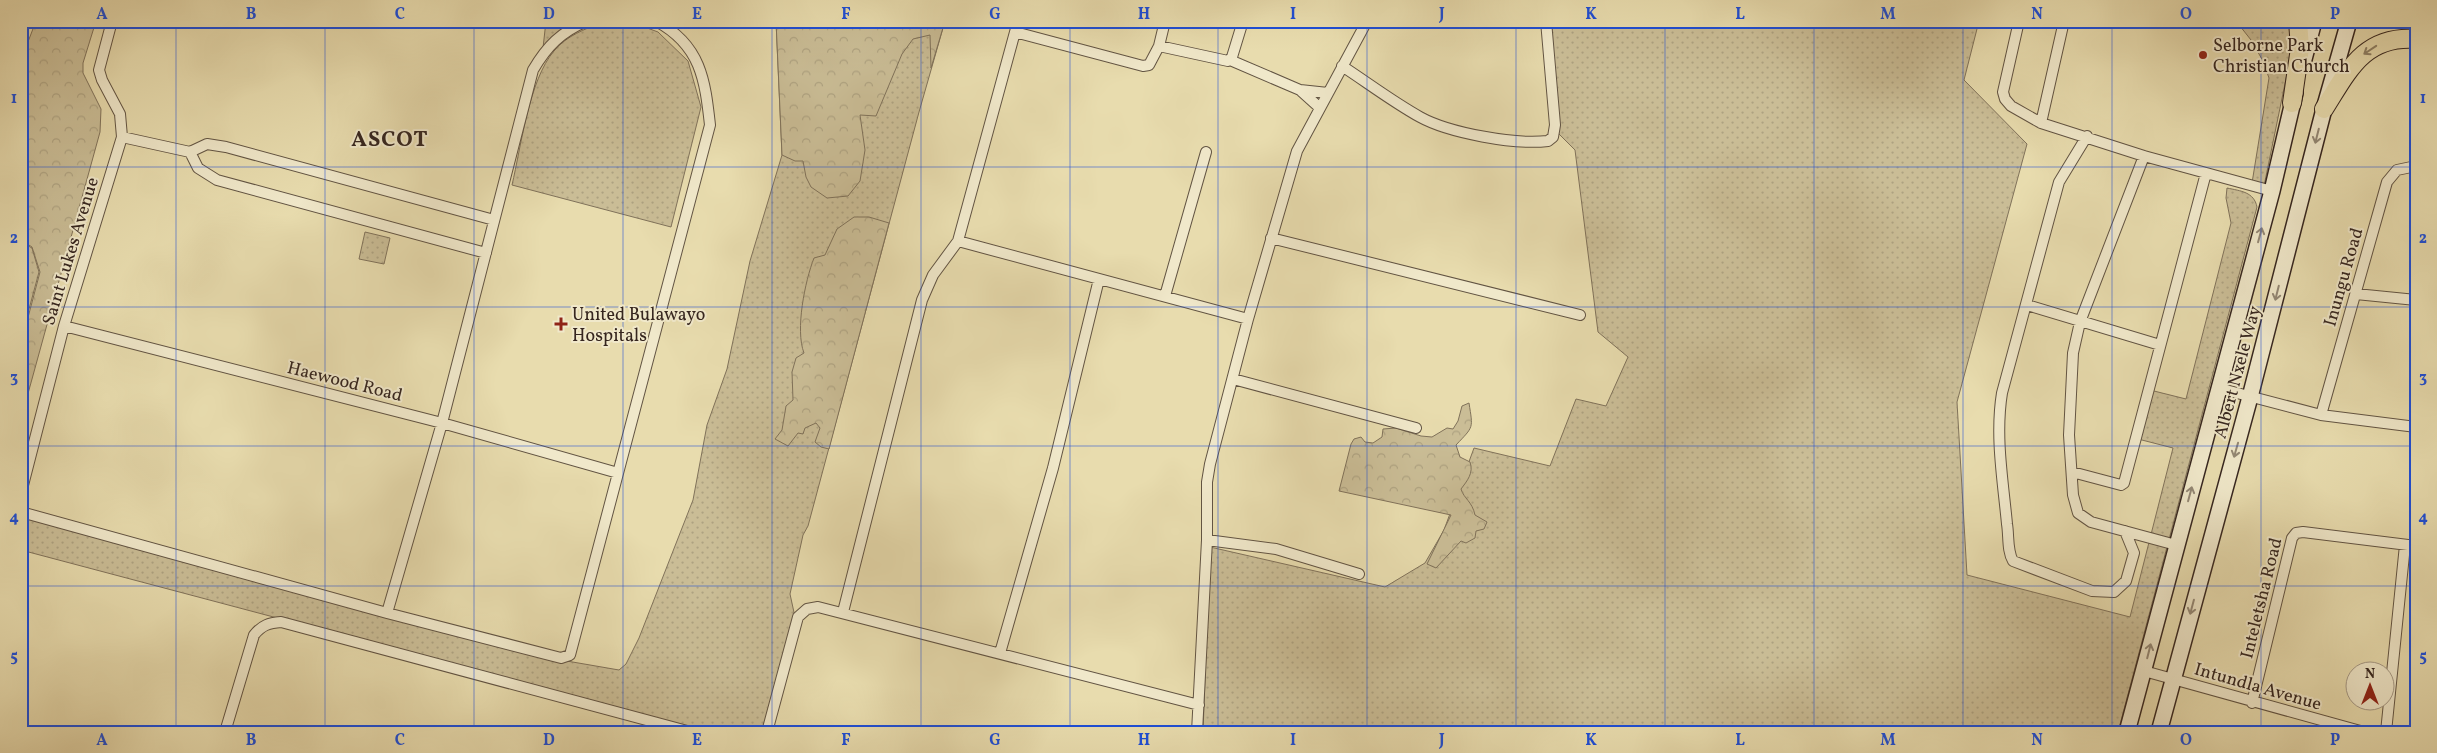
<svg xmlns="http://www.w3.org/2000/svg" width="2437" height="753" font-family="Vollkorn,serif">
	<style>
		.grass { fill: url(#grass-dots); stroke: #80725a }
		.forest { fill: url(#forest-crowns); stroke: #80725a }
		.lines { fill: none; stroke-linecap: round; stroke-linejoin: round }
		.minor-casing { stroke: #625443; stroke-width: 12 }
		.secondary-casing { stroke: #36261f; stroke-width: 18 }
		.trunk-casing { stroke: #36261f; stroke-width: 20 }
		.minor { stroke: #f0e8ca; stroke-width: 10 }
		.secondary { stroke: #f0e8ca; stroke-width: 15 }
		.trunk { stroke: #e8dcae; stroke-width: 18 }
		.oneway { stroke: #8f8166 }
		.oneway2 { stroke: #938774 }
		.grid { fill: none; stroke: #1d4ed8; stroke-width: 1; stroke-opacity: 0.55 }
		.poi-dot { fill: #8f2418; stroke: #f0e8ca; stroke-width: 2 }
		.labels { text-anchor: middle; stroke-width: 4; stroke-linejoin: round; paint-order: stroke }
		.poi-label { font-size: 18px; fill: #36261f; stroke: #f0e8ca; text-anchor: start }
		.street-label { font-size: 18px; fill: #36261f; stroke: #f0e8ca }
		.district-label { font-size: 22px; font-weight: bold; letter-spacing: 1px; fill: #36261f; stroke: #f0e8ca }
		.neatline { fill: none; stroke: #1d4ed8; stroke-width: 2 }
		.grid-label { font-size: 16px; text-anchor: middle; font-weight: bold; fill: #1d4ed8 }
	</style>
	<defs>
		<pattern id="grass-dots" width="8" height="8" patternUnits="userSpaceOnUse" patternTransform="scale(1.25)"><rect width="8" height="8" fill="#cabd96"/><path d="M2 2h.1M6 6h.1" fill="none" stroke="#aea281" stroke-width="1.8" stroke-linecap="round"/></pattern>
		<pattern id="forest-crowns" width="20" height="18" patternUnits="userSpaceOnUse" patternTransform="scale(1.25)"><rect width="20" height="18" fill="#cabd96"/><path d="M2 6a3 3 0 1 1 6 0M12 15a3 3 0 1 1 6 0" fill="none" stroke="#aea281"/></pattern>
	</defs>
	<rect width="100%" height="100%" fill="#e8dcae"/>
	<filter id="stains"><feTurbulence type="fractalNoise" baseFrequency=".004" numOctaves="4"/><feColorMatrix values="0 0 0 0 .2 0 0 0 0 .09 0 0 0 0 .02 0 0 0 .5 -.17"/></filter>
	<radialGradient id="worn" r=".72"><stop offset=".6" stop-color="#630" stop-opacity="0"/><stop offset="1" stop-color="#630" stop-opacity=".3"/></radialGradient>
	<!-- grass -->
	<path class="grass" d="M546 21H580L543 48Z
		M776 21H945L919 112 808 526 803 535 790 594 795 617 763 732H707L21 550 24 516 561 660 619 670 626 664 639 638 693 500 707 425 727 369 750 261 782 155Z
		M1548 21H1979L1964 80 2027 144 1957 402 1967 575 2130 617 2173 448 2138 439 2150 390 2186 399 2231 223 2226 198 2227 188C2241 191 2254 192 2257 207L2118 732H1203L1210 547 1385 587 1425 563 1444 530 1474 448 1550 466 1576 399 1606 406 1628 357 1598 332 1575 150 1558 133Z
		M2236 21H2293L2296 30 2264 186 2252 183 2269 78 2263 61 2251 40Z
		M603 22H631L658 32 688 61 701 107 671 227 512 185C521 147 529 80 554 51 566 36 585 29 603 22Z
		M365 232 390 238 384 264 359 259Z
		M21 242 32 248 39 272 21 339Z"/>
	<!-- forest -->
	<path class="forest" d="M36 21H96L83 63V73L101 109 100 132 21 419V344L40 272 32 247 21 240V60Z
		M776 21H945L931 68 930 35 913 39 902 54 876 116 860 115 865 150 860 181 848 196 827 198 811 187 806 177 803 161H795L782 155Z
		M854 217H869L889 223 829 449 821 447 815 442 820 428 816 423 805 428 803 434 798 433 788 446 775 439 782 430 786 406 793 400 792 372 796 358 804 353C795 330 805 281 814 258L825 255 837 229Z
		M1469 403C1473 429 1474 426 1456 445L1460 457 1470 462C1474 473 1467 481 1461 489 1464 499 1472 501 1475 515L1487 522 1484 529 1476 531 1475 538 1466 543 1461 541 1436 568 1427 564 1451 515 1339 491 1351 444 1354 439 1361 437 1365 442 1373 443 1382 437 1383 429 1396 428 1421 436 1432 437 1447 428 1453 429 1458 421 1462 406Z"/>
	<g class="lines">
		<defs>
			<path id="minor" d="M2019 21 2003 92 2005 99 2011 106 2041 123 2144 156 2272 191
				M1015 32 1143 66 1149 65 1159 46 1165 21
				M1159 46 1228 61 1232 57 1243 21
				M1230 60 1300 90 1328 93
				M1342 66C1368 83 1393 102 1420 117 1449 133 1515 145 1548 141L1553 137 1555 125 1546 21
				M1300 90 1320 108
				M2041 123 2064 21
				M2087 136 2059 182 2002 393C1995 436 2003 481 2007 524 2009 536 2007 551 2013 561L2092 591 2114 592 2126 581 2134 553 2125 531
				M122 137 190 152 207 144 226 147 494 220
				M190 152 198 168 217 180 486 253
				M2144 156 2080 322 2073 353 2069 435 2073 495 2078 513 2091 522 2176 545
				M1271 238 1580 315
				M958 241 1248 319
				M2356 294 2416 300
				M1165 296 1206 152
				M2027 305 2160 345
				M64 326 442 423 618 473
				M1233 379 1416 428
				M2218 388 2321 415 2416 427
				M2321 415 2387 182 2397 170 2416 166
				M2072 472 2121 485 2124 483 2206 173
				M21 493 64 326 122 137 120 114 102 80 99 70 112 21
				M21 512 387 613 561 658 570 655 710 125C705 80 701 45 656 21
				M1207 540 1276 549 1359 574
				M843 612 922 300 933 275 958 241 1018 21
				M387 613 442 423 533 70C547 46 561 32 587 21
				M1000 653 1053 468 1099 279
				M2144 671 2364 732
				M2252 703 2292 538 2296 533 2303 532 2416 546
				M225 732 254 635C262 625 269 623 281 622L691 732
				M767 732 798 617 807 609 818 607 1199 705
				M1197 732 1207 540V482L1210 464 1248 319 1297 151 1367 21
				M2386 732 2405 545"/>
			<path id="secondary" d="M2303 63 2314 21
				M2127 732 2272 191 2295 93
				M2159 732 2250 397 2324 109 2349 21"/>
			<path id="trunk" d="M2292 103 2300 48 2298 21
				M2324 109C2348 71 2364 35 2416 39"/>
		</defs>
		<!-- minor casing -->
		<use href="#minor" class="minor-casing"/>
		<!-- secondary casing -->
		<use href="#secondary" class="secondary-casing"/>
		<!-- trunk casing -->
		<use href="#trunk" class="trunk-casing"/>
		<!-- minor -->
		<use href="#minor" class="minor"/>
		<!-- secondary -->
		<use href="#secondary" class="secondary"/>
		<!-- trunk -->
		<use href="#trunk" class="trunk"/>
	</g>
	<!-- one-way arrows -->
	<defs><path id="oneway-shaft" d="M-6 0H5M1.5-3L5.5 0L1.5 3" fill="none" stroke-width="1.6" stroke-linecap="round" stroke-linejoin="round" transform="scale(1.25)"/></defs>
	<use class="oneway" href="#oneway-shaft" transform="translate(2370 50) rotate(146)"/>
	<g class="oneway2">
		<use href="#oneway-shaft" transform="translate(2317 136) rotate(104)"/>
		<use href="#oneway-shaft" transform="translate(2260 235) rotate(-75)"/>
		<use href="#oneway-shaft" transform="translate(2277 293) rotate(104)"/>
		<use href="#oneway-shaft" transform="translate(2236 450) rotate(106)"/>
		<use href="#oneway-shaft" transform="translate(2190 494) rotate(-75)"/>
		<use href="#oneway-shaft" transform="translate(2192 607) rotate(105)"/>
		<use href="#oneway-shaft" transform="translate(2149 651) rotate(-76)"/>
	</g>
	<!-- grid -->
	<path class="grid" d="M176 21V732M325 21V732M474 21V732M623 21V732M772 21V732M921 21V732M1070 21V732M1218 21V732M1367 21V732M1516 21V732M1665 21V732M1814 21V732M1963 21V732M2112 21V732M2261 21V732M21 167H2416M21 307H2416M21 446H2416M21 586H2416"/>
	<!-- markers -->
	<g class="poi-dot">
		<circle cx="2203" cy="55" r="5"/>
		<path d="M558.5 316.5h5v5h5v5h-5v5h-5v-5h-5v-5h5z"/>
	</g>
	<g class="labels">
		<!-- poi labels -->
		<g class="poi-label">
			<text x="2213" y="51">Selborne Park<tspan x="2213" dy="21">Christian Church</tspan></text>
			<text x="572" y="320">United Bulawayo<tspan x="572" dy="21">Hospitals</tspan></text>
		</g>
		<!-- street labels -->
		<g class="street-label">
			<text transform="translate(70 251) rotate(-73)" y="6">Saint Lukes Avenue</text>
			<text transform="translate(2343 277) rotate(-74)" y="6">Inungu Road</text>
			<text transform="translate(2237 372) rotate(-75)" y="6">Albert Nxele Way</text>
			<text transform="translate(345 381) rotate(14)" y="6">Haewood Road</text>
			<text transform="translate(2261 598) rotate(-76)" y="6">Inteletsha Road</text>
			<text transform="translate(2258 686) rotate(16)" y="6">Intundla Avenue</text>
		</g>
		<!-- district labels -->
		<g class="district-label">
			<text x="390" y="146">ASCOT</text>
		</g>
	</g>
	<!-- margin -->
	<rect width="2437" height="753" fill="none" stroke="#e8dcae" stroke-width="55"/>
	<!-- north arrow -->
	<g transform="translate(2370 686)"><circle r="24" fill="#f0e8ca" stroke="#a69a86"/>
	<path d="M0-4L9 19L0 12L-9 19Z" fill="#8f2418"/>
	<text y="-8" font-size="14" font-weight="bold" text-anchor="middle" fill="#36261f">N</text>
	</g>
	<rect x="28" y="28" width="2382" height="698" class="neatline"/>
	<g class="grid-label">
		<text x="102" y="19">A</text>
		<text x="251" y="19">B</text>
		<text x="400" y="19">C</text>
		<text x="549" y="19">D</text>
		<text x="697" y="19">E</text>
		<text x="846" y="19">F</text>
		<text x="995" y="19">G</text>
		<text x="1144" y="19">H</text>
		<text x="1293" y="19">I</text>
		<text x="1442" y="19">J</text>
		<text x="1591" y="19">K</text>
		<text x="1740" y="19">L</text>
		<text x="1888" y="19">M</text>
		<text x="2037" y="19">N</text>
		<text x="2186" y="19">O</text>
		<text x="2335" y="19">P</text>
		<text x="14" y="103">1</text>
		<text x="2423" y="103">1</text>
		<text x="14" y="243">2</text>
		<text x="2423" y="243">2</text>
		<text x="14" y="382">3</text>
		<text x="2423" y="382">3</text>
		<text x="14" y="522">4</text>
		<text x="2423" y="522">4</text>
		<text x="14" y="661">5</text>
		<text x="2423" y="661">5</text>
		<text x="102" y="745">A</text>
		<text x="251" y="745">B</text>
		<text x="400" y="745">C</text>
		<text x="549" y="745">D</text>
		<text x="697" y="745">E</text>
		<text x="846" y="745">F</text>
		<text x="995" y="745">G</text>
		<text x="1144" y="745">H</text>
		<text x="1293" y="745">I</text>
		<text x="1442" y="745">J</text>
		<text x="1591" y="745">K</text>
		<text x="1740" y="745">L</text>
		<text x="1888" y="745">M</text>
		<text x="2037" y="745">N</text>
		<text x="2186" y="745">O</text>
		<text x="2335" y="745">P</text>
	</g>
	<rect width="100%" height="100%" filter="url(#stains)"/>
	<rect width="100%" height="100%" fill="url(#worn)"/>
</svg>
